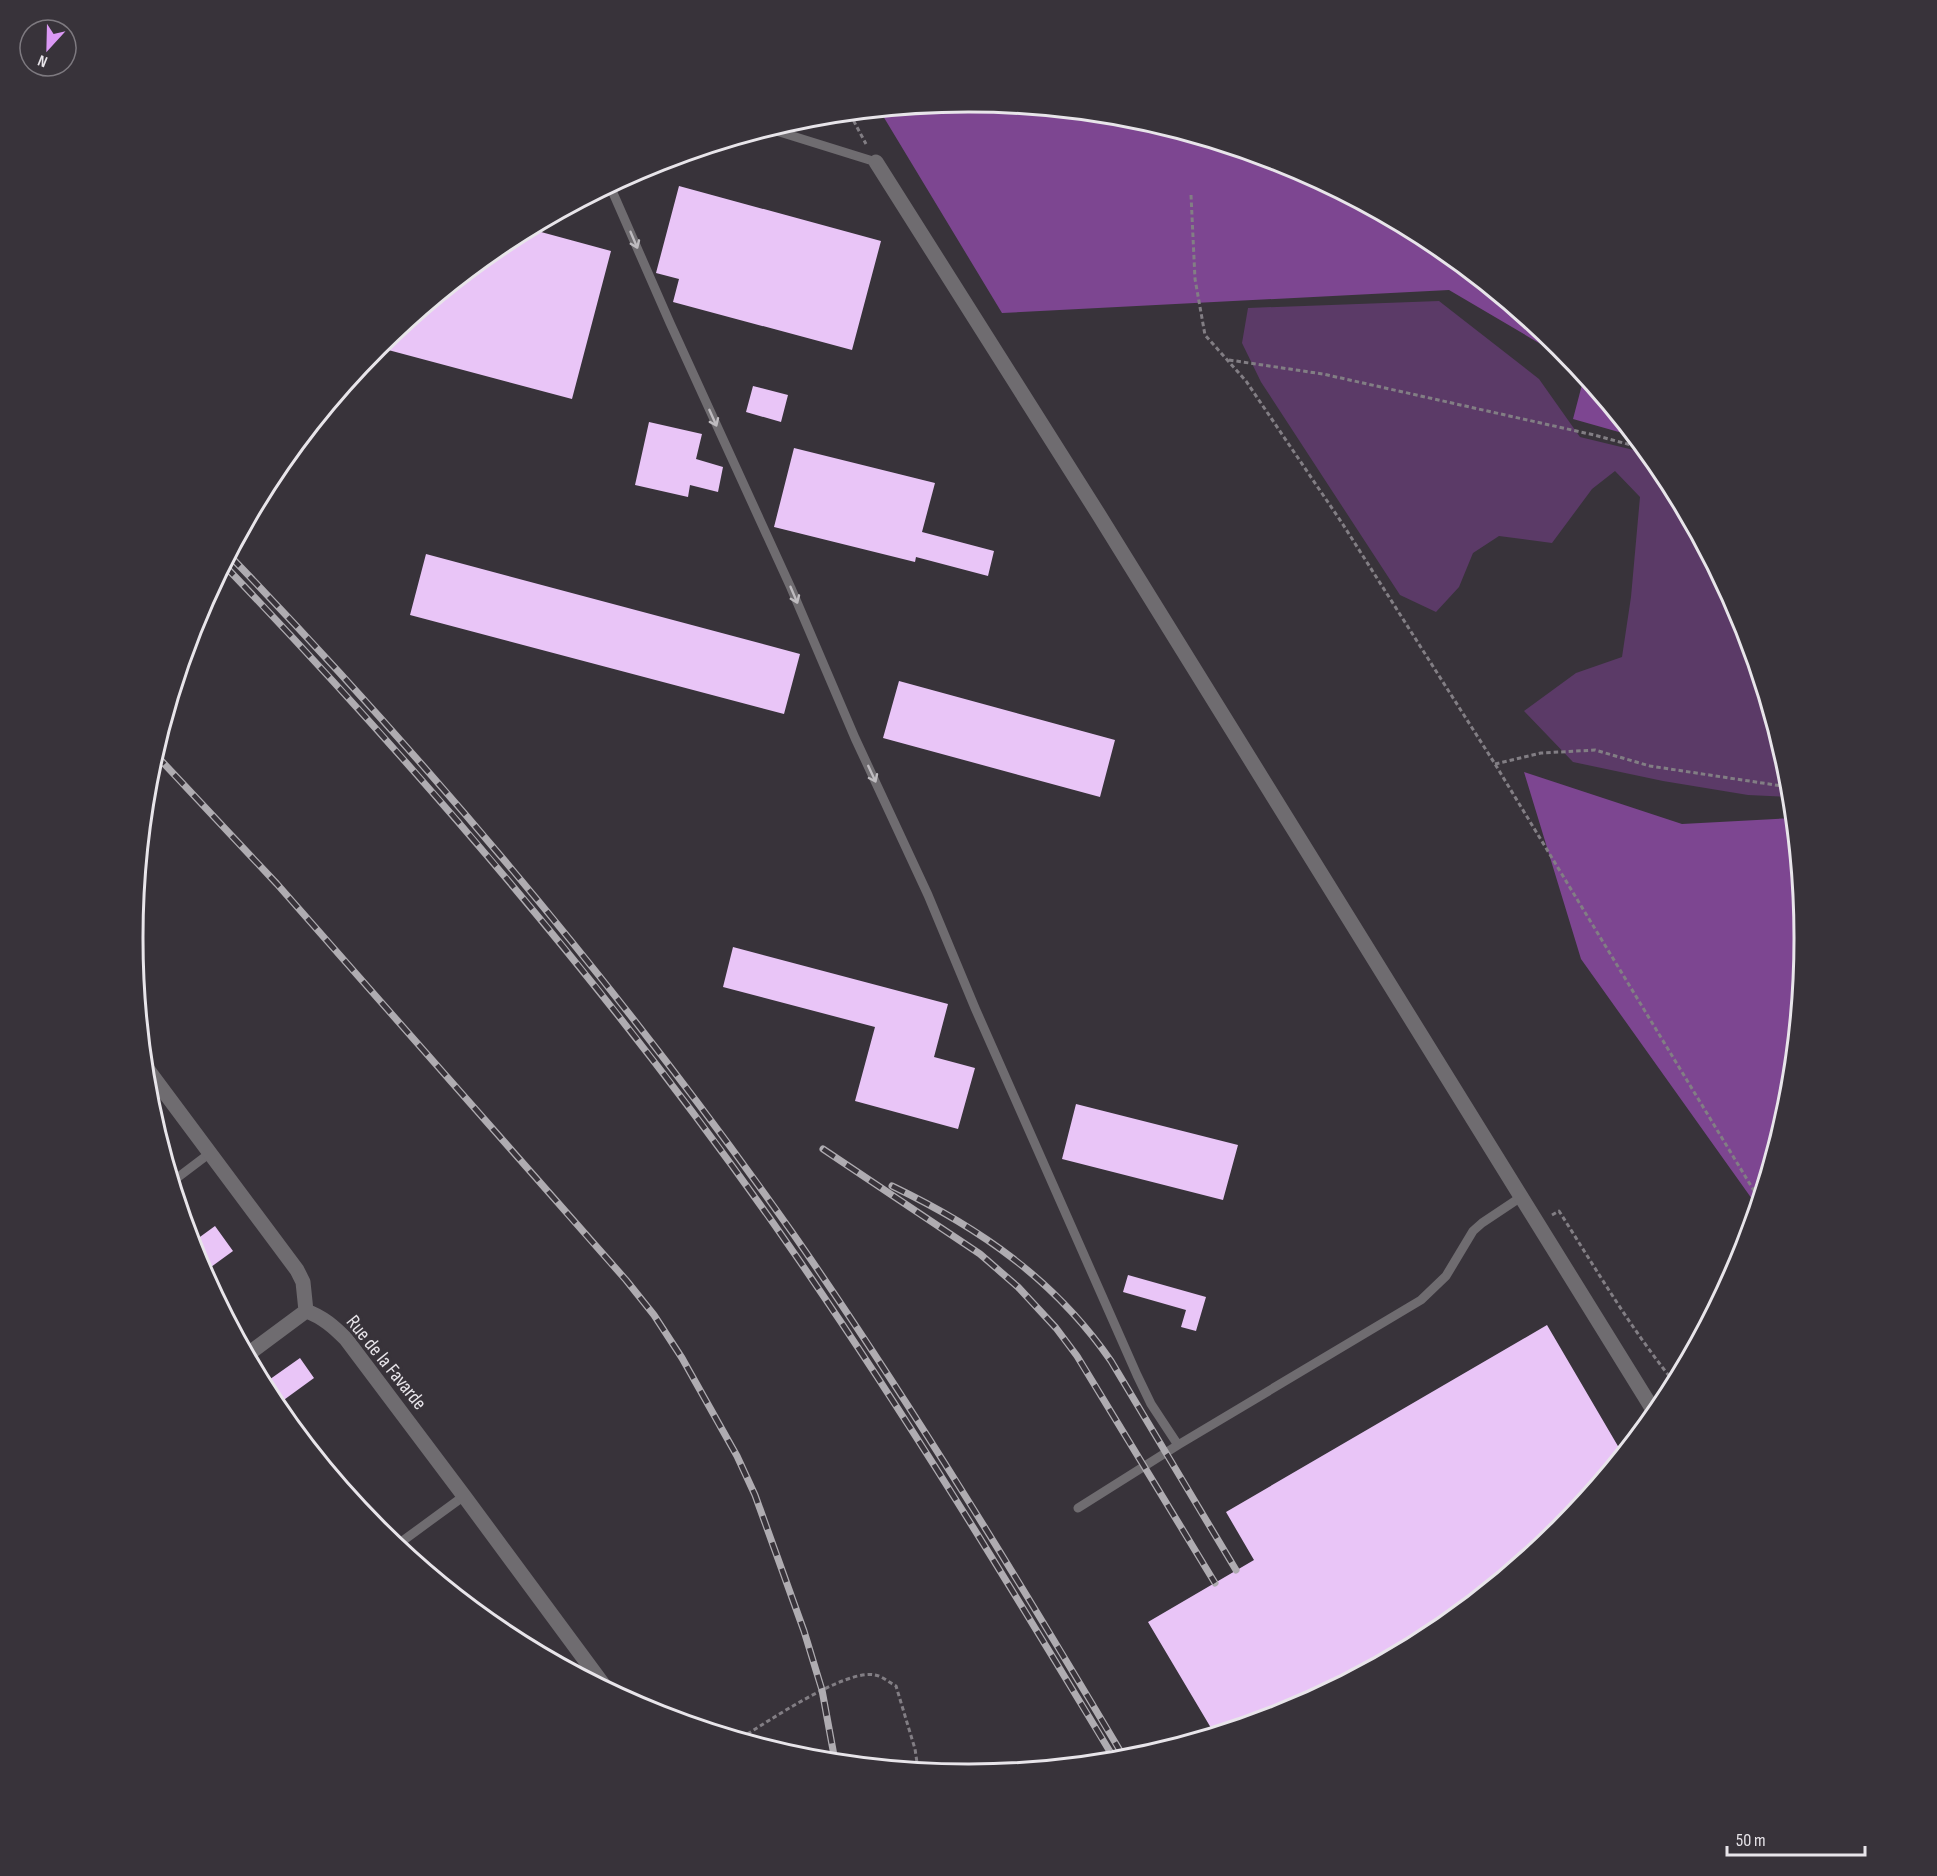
<svg xmlns="http://www.w3.org/2000/svg" width="1937" height="1876" font-family="'Sofia Sans Condensed',sans-serif">
	<style>
		.green { fill: #5b3a67 }
		.forest { fill: #7d4691 }
		.building { fill: #e9c5f7 }
		.lines { fill: none; stroke-linecap: round; stroke-linejoin: round }
		.path { stroke: #827e84; stroke-width: 3; stroke-dasharray: 4.5 3; stroke-linecap: butt }
		.service { stroke: #6f6c70; stroke-width: 9 }
		.minor { stroke: #6f6c70; stroke-width: 15 }
		.tertiary { stroke: #6f6c70; stroke-width: 15 }
		.rail-casing { stroke: #afacb1; stroke-width: 7 }
		.rail { stroke: #38333a; stroke-width: 4.5; stroke-dasharray: 14; stroke-linecap: butt }
		.oneway { stroke: #bebbbf }
		.labels { text-anchor: middle; stroke-width: 6; stroke-linejoin: round; paint-order: stroke }
		.street-label { font-size: 20px; fill: #e8e5ea; stroke: #38333a }
		.rim { fill: none; stroke: #e8e5ea; stroke-width: 3 }
	</style>
	<rect width="100%" height="100%" fill="#38333a"/>
	<!-- green -->
	<path class="green" d="M1439 301 1539 379 1580 437 1646 453 1664 474 1741 618 1788 775 1791 797 1748 795 1663 781 1573 762 1524 711 1576 673 1622 657 1631 597 1640 497 1615 471 1592 489 1552 543 1499 536 1473 553 1459 587 1436 612 1400 595 1261 382 1242 343 1248 308Z"/>
	<!-- forest -->
	<path class="forest" d="M946 104 1004 105 1132 118 1289 166 1433 243 1560 347 1573 363 1449 290 1002 313 880 111Z
		M1584 377 1633 436 1573 419Z
		M1524 772 1682 824 1793 818 1804 938 1788 1101 1757 1206 1581 959Z"/>
	<!-- building -->
	<path class="building" d="M679 186 881 241 852 350 673 302 679 279 656 273Z
		M530 229 611 251 572 399 377 347 504 243Z
		M753 386 788 395 781 422 746 412Z
		M649 422 702 434 696 459 723 467 718 492 690 485 688 497 635 485Z
		M794 448 935 483 922 532 994 551 988 576 916 557 915 562 774 527Z
		M426 554 800 654 784 714 410 615Z
		M899 681 1115 740 1100 797 883 738Z
		M733 947 948 1004 934 1057 975 1068 958 1129 855 1101 875 1027 723 987Z
		M1076 1104 1238 1145 1223 1200 1062 1159Z
		M215 1226 233 1251 211 1267 193 1242Z
		M1128 1275 1206 1297 1196 1331 1181 1327 1186 1310 1123 1292Z
		M1547 1325 1622 1453 1559 1529 1433 1633 1288 1710 1214 1733 1148 1622 1254 1560 1226 1512Z
		M300 1358 314 1378 281 1402 266 1382Z"/>
	<g class="lines">
		<!-- path -->
		<path class="path" d="M850 114 866 144
			M1191 195 1195 279 1205 335 1246 381 1342 523 1495 764 1759 1199
			M1229 360 1323 374 1594 435 1642 448
			M1495 764 1541 753 1595 750 1650 766 1782 786
			M1552 1215 1559 1211C1596 1269 1631 1329 1674 1382
			M741 1738C767 1722 847 1668 875 1675 882 1676 890 1683 896 1686L915 1749 918 1769"/>
		<!-- service -->
		<path class="service" d="M770 129 876 162
			M610 186 670 323 791 588 855 738 928 895 975 1008 1137 1375 1151 1404 1178 1445
			M173 1181 210 1153
			M1078 1508 1178 1445 1421 1300 1446 1276 1473 1231 1482 1223 1521 1197
			M397 1545 464 1496"/>
		<!-- minor -->
		<path class="minor" d="M145 1066 297 1270 303 1282 306 1311C323 1317 334 1327 346 1339L464 1496 605 1687
			M248 1354 306 1311"/>
		<!-- tertiary -->
		<path class="tertiary" d="M876 162 1099 515 1655 1413"/>
		<defs>
			<path id="rail" d="M230 556C434 768 624 994 794 1235 912 1405 1019 1581 1125 1759
				M224 565C427 777 617 999 785 1240 902 1408 1009 1584 1115 1760
				M155 754 277 884 626 1280 654 1315 682 1358 737 1456 755 1495 804 1631 822 1690 835 1761
				M823 1149 980 1254 1018 1287 1056 1328 1077 1356 1215 1583
				M892 1186C980 1228 1055 1280 1111 1361L1236 1570"/>
		</defs>
		<!-- rail casing -->
		<use href="#rail" class="rail-casing"/>
		<!-- rail -->
		<use href="#rail" class="rail"/>
	</g>
	<!-- one-way arrows -->
	<defs><path id="oneway-shaft" d="M-6 0H5M1.5-3L5.5 0L1.5 3" fill="none" stroke-width="1.6" stroke-linecap="round" stroke-linejoin="round" transform="scale(1.5)"/></defs>
	<g class="oneway">
		<use href="#oneway-shaft" transform="translate(634 240) rotate(67)"/>
		<use href="#oneway-shaft" transform="translate(713 418) rotate(66)"/>
		<use href="#oneway-shaft" transform="translate(794 595) rotate(67)"/>
		<use href="#oneway-shaft" transform="translate(872 774) rotate(65)"/>
	</g>
	<g class="labels">
		<!-- street labels -->
		<g class="street-label">
			<text transform="translate(387 1362) rotate(51)" y="7">Rue de la Favarde</text>
		</g>
	</g>
	<!-- crop -->
	<path d="M0 0H1937V1876H0ZM968 112H969A825 825 0 0 1 1794 937V939A825 825 0 0 1 969 1764H968A825 825 0 0 1 143 939V937A825 825 0 0 1 968 112Z" fill="#38333a" fill-rule="evenodd"/>
	<path class="rim" d="M968 112H969A825 825 0 0 1 1794 937V939A825 825 0 0 1 969 1764H968A825 825 0 0 1 143 939V937A825 825 0 0 1 968 112Z"/>
	<!-- north arrow -->
	<g transform="translate(48 48) rotate(202)"><circle r="28" fill="#38333a" stroke="#7e7a80" stroke-width="1.5"/>
	<path d="M0-4.5L10 22L0 15L-10 22Z" fill="#db99f5"/>
	<text y="-9" font-size="16" font-weight="bold" text-anchor="middle" fill="#e8e5ea">N</text>
	</g>
	<!-- scale -->
	<path d="M1727 1846v9h138v-9" fill="none" stroke="#e8e5ea" stroke-width="3"/>
	<text x="1736" y="1846" font-size="18" fill="#e8e5ea" stroke="#38333a" stroke-width="4.5" paint-order="stroke">50 m</text>
</svg>
